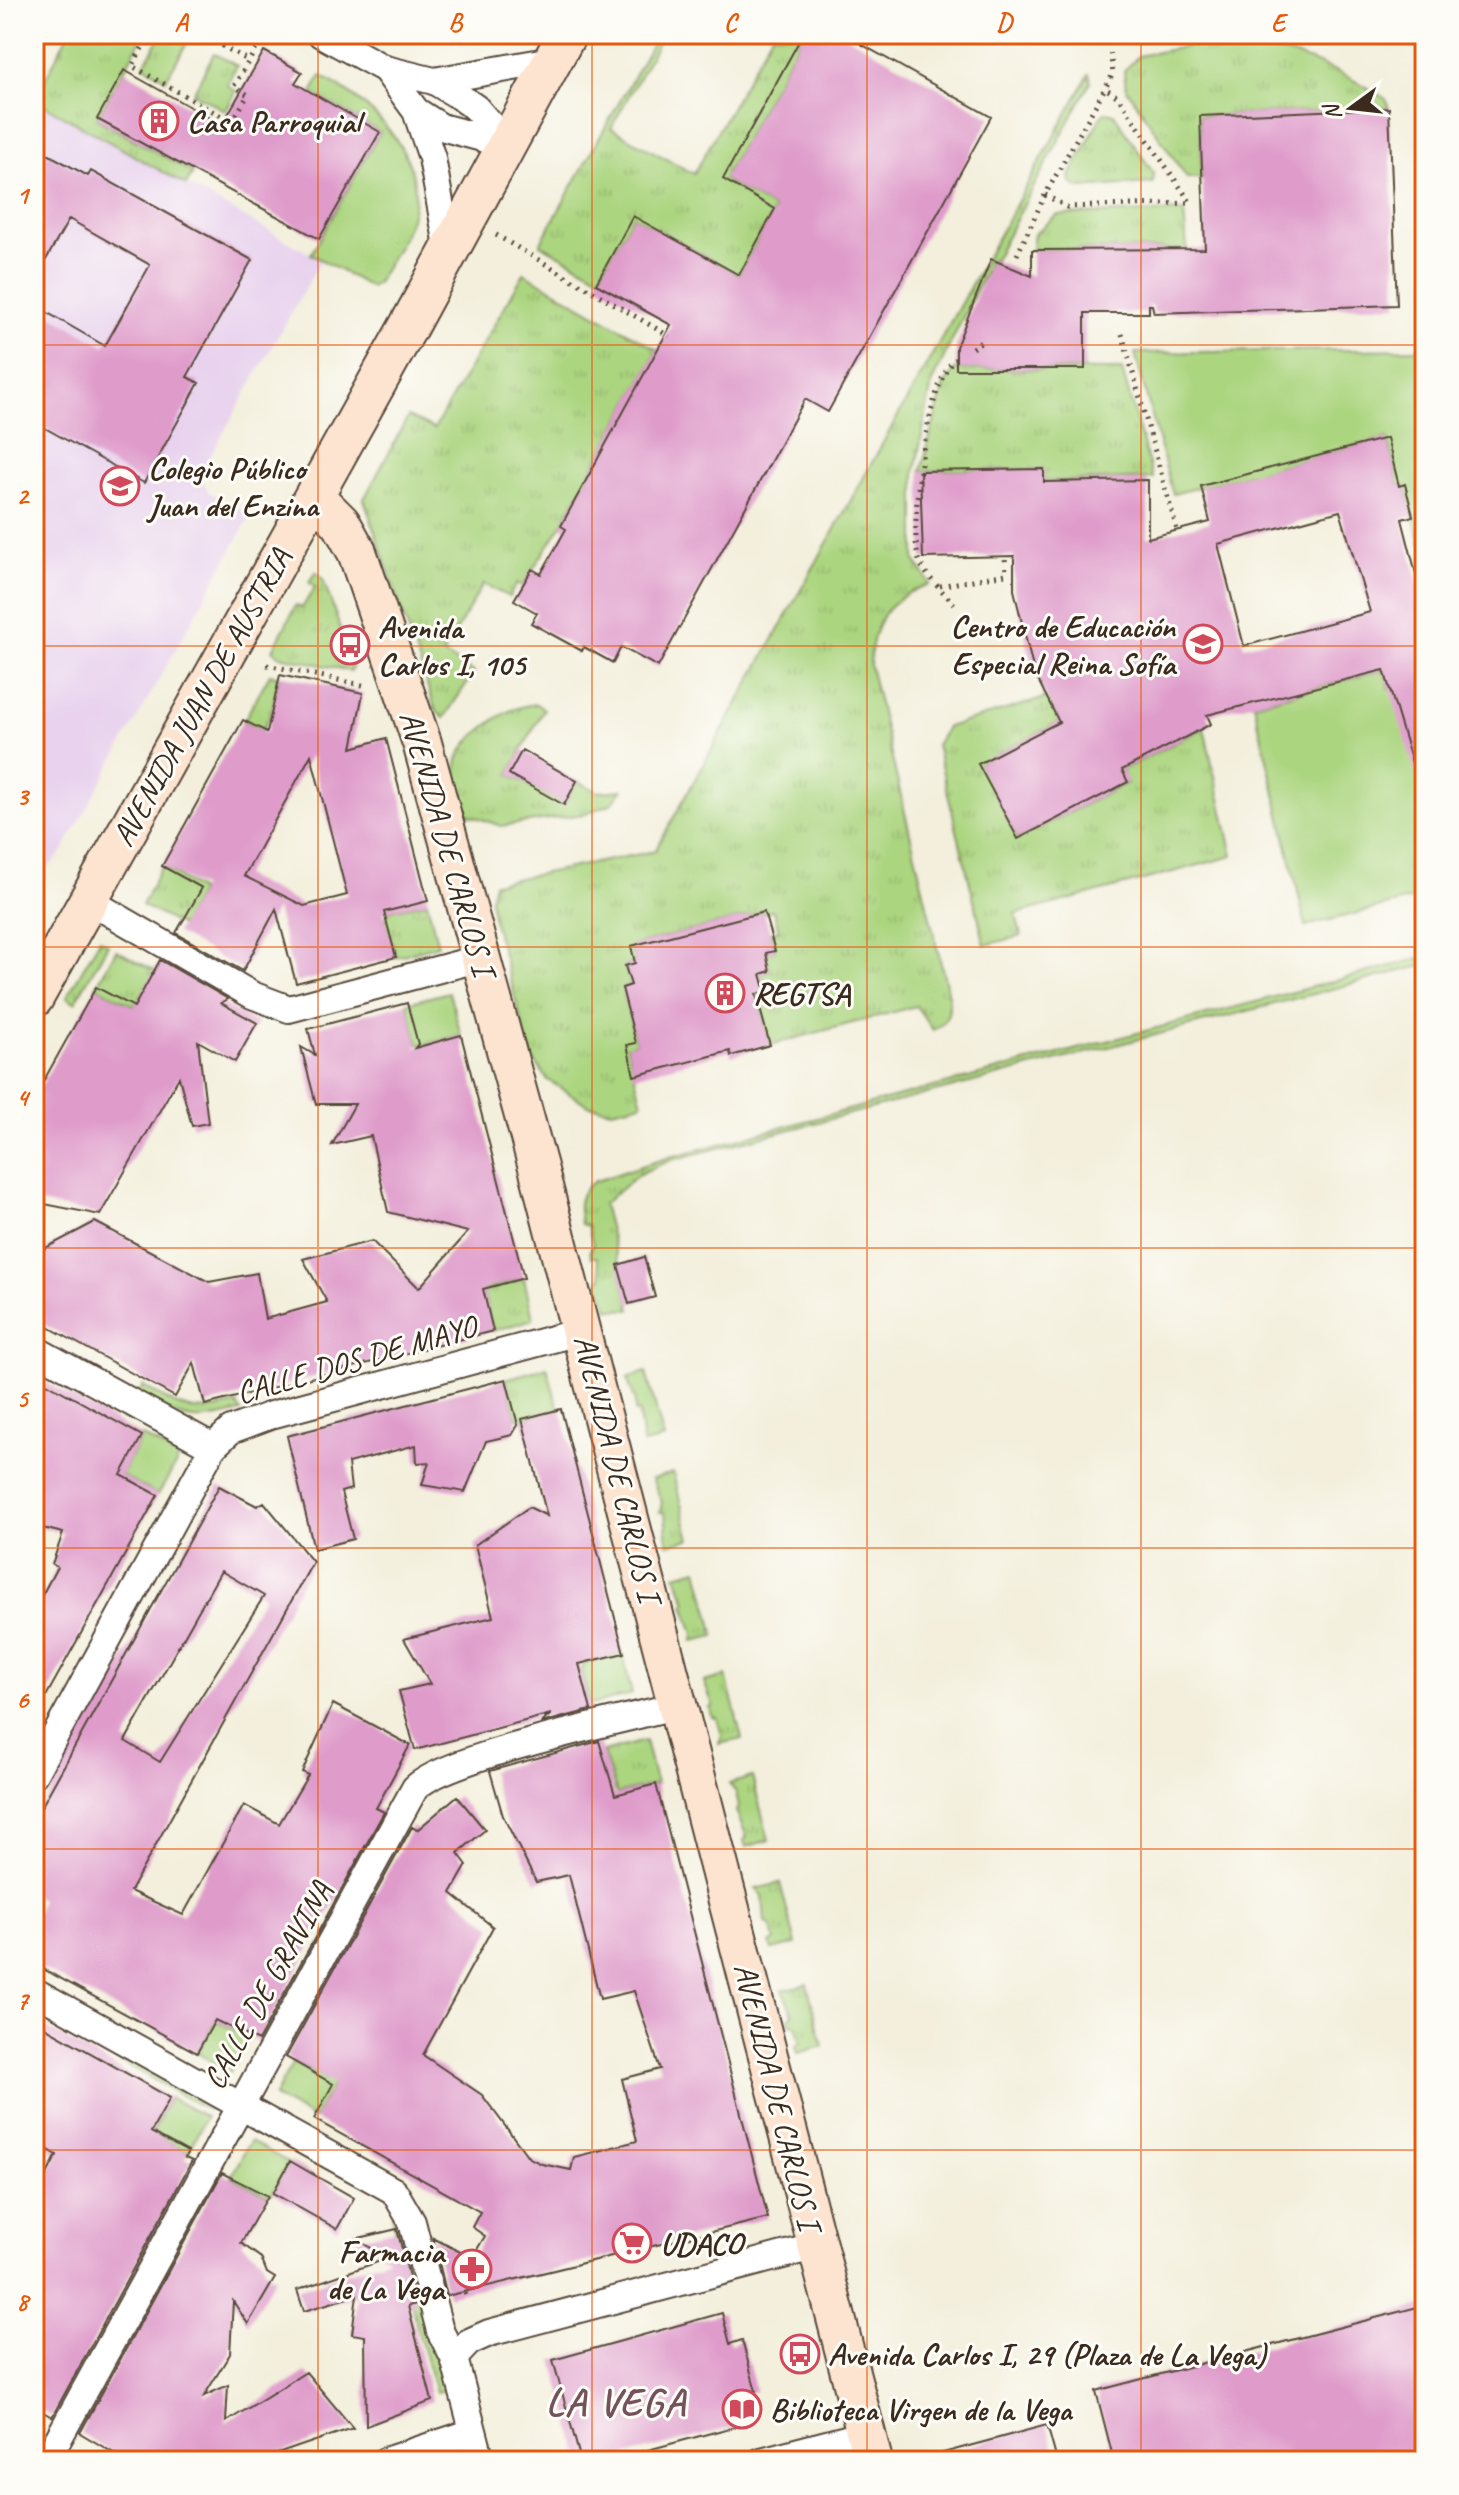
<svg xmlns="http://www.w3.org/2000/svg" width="1459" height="2495" font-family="Caveat,sans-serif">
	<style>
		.built { fill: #e8d2ee }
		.grass { fill: url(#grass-tufts); stroke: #74804f; stroke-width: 2 }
		.green { fill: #acd580; stroke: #74804f; stroke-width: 2 }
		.building { fill: #df9ccb; fill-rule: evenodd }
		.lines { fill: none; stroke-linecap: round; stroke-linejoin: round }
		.minor-casing { stroke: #57483a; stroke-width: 30 }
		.secondary-casing { stroke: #57483a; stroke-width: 42 }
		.path { stroke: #57483a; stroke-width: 5; stroke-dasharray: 2 6; stroke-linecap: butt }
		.minor { stroke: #fff; stroke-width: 26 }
		.secondary { stroke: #fde4d0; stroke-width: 38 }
		.grid { fill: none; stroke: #e8590c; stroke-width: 2; stroke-opacity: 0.55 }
		.labels { text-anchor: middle; stroke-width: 6; stroke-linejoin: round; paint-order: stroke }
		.poi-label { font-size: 32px; font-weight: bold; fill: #3b2a1e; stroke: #fdfcf7; text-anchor: start }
		.street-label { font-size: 32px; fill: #3b2a1e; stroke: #fdfcf7 }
		.district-label { font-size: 40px; font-weight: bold; letter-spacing: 2px; fill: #74525b; stroke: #fdfcf7 }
		.neatline { fill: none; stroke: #e8590c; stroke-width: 3 }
		.grid-label { font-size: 26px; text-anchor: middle; font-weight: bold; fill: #e8590c }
	</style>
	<defs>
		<pattern id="grass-tufts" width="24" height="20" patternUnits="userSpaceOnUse" patternTransform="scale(2)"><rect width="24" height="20" fill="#acd580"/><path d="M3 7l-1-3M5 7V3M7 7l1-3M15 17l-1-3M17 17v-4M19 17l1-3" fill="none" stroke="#95b76e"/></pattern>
	</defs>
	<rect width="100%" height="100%" fill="#fdfcf7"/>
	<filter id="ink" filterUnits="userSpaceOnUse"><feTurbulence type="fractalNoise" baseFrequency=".0125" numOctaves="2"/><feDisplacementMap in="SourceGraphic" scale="16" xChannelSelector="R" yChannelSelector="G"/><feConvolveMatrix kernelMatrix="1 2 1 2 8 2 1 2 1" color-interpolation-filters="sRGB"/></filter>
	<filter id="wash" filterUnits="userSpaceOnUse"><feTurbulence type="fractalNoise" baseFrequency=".006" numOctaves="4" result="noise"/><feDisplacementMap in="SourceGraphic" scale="32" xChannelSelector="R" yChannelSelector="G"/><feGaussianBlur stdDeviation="1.8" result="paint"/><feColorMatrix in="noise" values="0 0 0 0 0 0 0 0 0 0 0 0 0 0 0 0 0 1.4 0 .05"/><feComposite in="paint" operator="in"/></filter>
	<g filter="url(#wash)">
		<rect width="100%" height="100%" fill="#f3efdc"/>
		<!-- built -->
		<path class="built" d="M35 100 321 260 204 467 202 480 209 492 251 515 61 854 34 882Z"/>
		<!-- grass -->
		<path class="grass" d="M68 34H144L97 119 193 173 186 185 35 100Z
			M162 34H179L189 40 166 79 144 65Z
			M636 34H663L611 128 694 174 772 34H803L723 179 775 209 739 275 633 216 600 277 540 244 653 42Z
			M1204 43C1278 45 1324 60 1386 99L1389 108 1200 116 1202 178H1187L1126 88 1124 71 1138 56Z
			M214 53 237 66 227 85 236 91 226 111 193 93Z
			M1089 74 1091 81 994 260 991 259 932 382 915 472V560L930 584C888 597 871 623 870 666L948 993C951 1011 949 1020 933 1030L916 1006 770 1045 756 994 766 991 761 974 770 971 766 953 775 950 770 932 779 930 773 910 631 946 635 963 625 966 631 985 622 988 636 1043 627 1046 642 1103 612 1110 588 1105 548 1080 531 1056 494 922 490 899 494 883 655 851Z
			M1107 112 1114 114 1154 174 1153 183 1079 188 1071 183 1070 176 1102 115Z
			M1184 211 1187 249 1032 250 1034 234 1057 215Z
			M524 273 658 350 561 526 522 586 517 583 509 597 483 584 443 654 474 672 444 718 436 711 364 499 408 417 434 429Z
			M956 369 1122 370 1153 478 1044 482 1043 469 921 471 944 385Z
			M316 572 323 579 353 665 351 671 280 656 273 650 296 605 302 608 315 587 309 582Z
			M270 674 279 677 271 714 262 730 244 720Z
			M1114 678 1053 710 1059 722 979 764 1018 839 1127 783 1122 770 1204 728 1233 856 1016 914 1021 936 985 945 936 745 947 727Z
			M536 704 544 709 509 774 564 804 577 781 598 792 622 790 611 804 584 814 501 826 467 814C453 772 448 756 485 727 502 713 514 707 536 704Z
			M162 866 200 891 181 926 142 905Z
			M427 902 438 945 396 957 386 922 388 911Z
			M100 939 108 944 75 1002 67 997Z
			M116 950 155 971 135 1006 96 987Z
			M1425 957V965L668 1161 639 1174 603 1204 631 1310 609 1309 598 1281 602 1277 597 1257H591L590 1250 593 1245 588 1226 581 1224C577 1207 577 1192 593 1182L666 1158Z
			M524 1278 533 1319 493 1331 483 1291Z
			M547 1367 559 1410 521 1419 516 1417 506 1379Z
			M646 1372 664 1439 643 1444 639 1413 635 1411V1400L627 1378Z
			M143 1386C185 1410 188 1416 237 1404L241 1412C188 1425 185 1421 138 1395Z
			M673 1473 690 1539 668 1544 665 1513 660 1512 662 1502 652 1479Z
			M698 1569 715 1636 693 1641 694 1633 684 1605 687 1602 676 1575Z
			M726 1676 742 1739 719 1744 722 1736 717 1718 712 1717 710 1708 713 1705 704 1682Z
			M645 1741 656 1784 617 1794 603 1752Z
			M752 1777 769 1840 746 1847 744 1840 747 1837 736 1811 739 1807 736 1792 729 1784Z
			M780 1883 796 1944 772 1950 770 1944 775 1940 770 1925 765 1923 763 1895 756 1889Z
			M807 1984 823 2046 798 2053 796 2046 801 2043 796 2025 790 2024 789 2018 793 2014 782 1990Z
			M396 2213 404 2221 445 2390 436 2392 417 2329 392 2214Z"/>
		<!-- green -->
		<path class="green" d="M321 76C366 100 426 151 413 211 407 236 389 261 377 283L370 287 311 254 380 132 312 93Z
			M1421 349 1425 352V542L1420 543 1405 485 1399 486 1387 438 1173 494 1135 353Z
			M1384 670 1390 690H1393L1425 758V896L1306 926 1254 704Z
			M449 992 461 1035 423 1045 418 1044 407 1003Z
			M142 1436 180 1457 158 1495 121 1475Z
			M622 1653 632 1694 590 1705 581 1672 584 1663Z
			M216 2021 250 2037 230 2072 197 2053Z
			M111 2047 212 2104 208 2110 107 2054Z
			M293 2062 334 2083 314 2119 274 2097Z
			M170 2098 206 2117 188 2152 152 2133Z
			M250 2141 289 2163 273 2193 266 2195 231 2177Z"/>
		<g id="blocks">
			<!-- building -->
			<path class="building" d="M803 34H843L991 117 828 412 805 399 658 667 621 647 613 663 584 647 582 651 531 623 537 613 514 600 532 569 541 574 566 529 561 526 671 325 596 284 633 216 739 275 775 209 723 179Z
				M264 51 302 72 295 83 380 132 319 239 97 119 124 70 222 125Z
				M1389 108 1397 305 1154 313 1152 305H1149V313H1085V369H956V347L991 259 1032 276V250L1205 249 1200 116Z
				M44 152 88 176 91 171 252 260 187 377 199 383 144 483 34 422V305L105 346 150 265 69 219 34 281V171Z
				M1387 438 1399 486 1405 484 1413 516 1402 519 1425 609V777L1417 779 1384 670 1207 715 1211 724 1122 770 1128 782 1018 839 978 764 1059 722 1034 672 1014 590V556L923 558 920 471 1044 469V482L1148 480V538L1210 522 1201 486ZM1340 511 1370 612 1244 646 1218 544Z
				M280 675 363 693 352 748 386 738 428 901 384 912 396 957 296 983 276 909 243 971 176 933 202 888 162 866 243 720 267 732ZM311 755 347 895 304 906 244 876Z
				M522 750 577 781 564 805 509 774Z
				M764 912 775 951 766 953 770 971 761 974 766 992 756 994 770 1045 731 1056 730 1051 634 1076 627 1045 636 1043 622 988 631 985 625 966 635 963 631 946Z
				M160 960 228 999 221 1003 257 1023 235 1062 198 1041 208 1123 192 1126 179 1077 100 1215 34 1202V1098L96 987 134 1007Z
				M407 1003 418 1044 415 1048 461 1035 524 1278 483 1289 493 1331 205 1405 194 1363 175 1397 34 1319V1254L95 1222 209 1282 257 1273 265 1319 327 1302 303 1259 372 1241 419 1288 468 1232 388 1212 371 1136 332 1145 355 1104H316L301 1047 315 1055 308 1029Z
				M644 1257 655 1297 629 1304 618 1265Z
				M34 1376 142 1436 121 1475 158 1495 34 1718V1610L57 1567 52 1564 63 1533 34 1526Z
				M506 1379 518 1425 512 1435 486 1441 465 1492 422 1485 429 1462 417 1463 416 1445 348 1463 351 1489 341 1492 353 1539 314 1549 287 1436Z
				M561 1409 624 1653 579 1664 591 1710 541 1723 551 1714 415 1750 399 1691 430 1684 404 1639 493 1617 475 1545 529 1507 547 1516 522 1419Z
				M219 1486 257 1506 264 1502 313 1562 130 1891 183 1915 244 1805 279 1824 308 1775 302 1772 333 1704 410 1745 376 1808 384 1812 258 2041 215 2020 197 2053 34 1964V1926L41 1899 34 1895V1820ZM221 1571 264 1596 160 1762 125 1741Z
				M599 1741 615 1795 656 1784 768 2218 447 2296 433 2238 472 2258 485 2236 472 2227 480 2212 314 2119 333 2084 286 2057 412 1827 417 1830 457 1796 485 1830 458 1853 467 1865 451 1893 493 1927 423 2055 482 2095 529 2158 542 2164 571 2170 574 2157 637 2141 622 2079 660 2069 634 1991 600 1999 569 1875 536 1882 503 1816 490 1771Z
				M34 2021 170 2098 151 2132 188 2152 185 2158 192 2161 52 2417 34 2407V2199L57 2155 34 2141Z
				M290 2161 354 2198 337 2229 273 2193Z
				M222 2173 268 2196 241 2243 261 2258 267 2273 275 2278 248 2324 233 2301 230 2354 204 2396 228 2385 226 2422 306 2372 353 2428 257 2461H127L80 2433Z
				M397 2229 416 2304 408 2306 432 2401 366 2426 365 2336 352 2334 357 2295 304 2311 297 2290 389 2258 355 2239Z
				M1425 2305V2450L1383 2461H1114L1096 2391Z
				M722 2313 730 2344 742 2340 756 2391 744 2394 752 2422 607 2461H581L553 2360Z
				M1047 2425 1057 2461H944L943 2453Z"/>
		</g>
	</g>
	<g filter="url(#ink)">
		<use href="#blocks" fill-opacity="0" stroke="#57483a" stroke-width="2"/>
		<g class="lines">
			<defs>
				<path id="minor" d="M321 34 385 69 434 81 459 96 476 108 508 145
					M385 69 416 111 432 158 449 252
					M434 81 553 60
					M416 111 441 127 508 145
					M88 900 252 995 289 1009 481 958
					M34 1349 213 1447 231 1430 271 1415 582 1331
					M34 1774 213 1447
					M34 1991 394 2191 412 2222 440 2331 454 2358 481 2461
					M454 2358 469 2342 489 2333 817 2246
					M53 2461 55 2445 415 1788C447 1756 626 1719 679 1705
					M385 2461 473 2432
					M761 2461 865 2434"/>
				<path id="secondary" d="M314 496 341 523 357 552 422 743 538 1167 873 2461
					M34 998 408 327 567 34"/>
			</defs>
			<!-- minor casing -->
			<use href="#minor" class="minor-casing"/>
			<!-- secondary casing -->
			<use href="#secondary" class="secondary-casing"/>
			<!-- path -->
			<path class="path" d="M150 34 132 66 232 122 248 95 234 86 262 39
				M201 34 249 61
				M1045 195 1067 207 1191 203 1118 97 1105 88
				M496 235 669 336
				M1017 255 1045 195 1113 74 1110 50
				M1122 334 1177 530
				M972 348 982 341
				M940 586 1006 574 1005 556
				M954 604C944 592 924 575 919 560 908 528 927 377 956 359
				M267 665 367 686
				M465 2293 467 2299"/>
			<!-- minor -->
			<use href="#minor" class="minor"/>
			<!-- secondary -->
			<use href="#secondary" class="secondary"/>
		</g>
	</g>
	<!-- grid -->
	<path class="grid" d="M318 34V2461M592 34V2461M867 34V2461M1141 34V2461M34 345H1425M34 646H1425M34 947H1425M34 1248H1425M34 1548H1425M34 1849H1425M34 2150H1425"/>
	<!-- icons -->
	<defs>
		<symbol id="building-ring" viewBox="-11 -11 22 22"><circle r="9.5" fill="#fdfcf7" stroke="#d1495b" stroke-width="1.5"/><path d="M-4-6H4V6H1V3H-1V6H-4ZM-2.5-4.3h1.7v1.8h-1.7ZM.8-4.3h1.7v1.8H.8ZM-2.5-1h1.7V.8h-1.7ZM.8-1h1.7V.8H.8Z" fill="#d1495b"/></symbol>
		<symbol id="school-ring" viewBox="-11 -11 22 22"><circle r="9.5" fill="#fdfcf7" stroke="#d1495b" stroke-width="1.5"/><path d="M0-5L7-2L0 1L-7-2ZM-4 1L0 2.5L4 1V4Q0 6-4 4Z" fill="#d1495b"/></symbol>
		<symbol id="bus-ring" viewBox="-11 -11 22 22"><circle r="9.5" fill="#fdfcf7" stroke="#d1495b" stroke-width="1.5"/><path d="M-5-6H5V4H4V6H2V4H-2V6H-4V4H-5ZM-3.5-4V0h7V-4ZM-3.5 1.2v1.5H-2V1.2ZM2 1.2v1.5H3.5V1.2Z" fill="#d1495b"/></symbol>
		<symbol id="supermarket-ring" viewBox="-11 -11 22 22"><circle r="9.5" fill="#fdfcf7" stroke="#d1495b" stroke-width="1.5"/><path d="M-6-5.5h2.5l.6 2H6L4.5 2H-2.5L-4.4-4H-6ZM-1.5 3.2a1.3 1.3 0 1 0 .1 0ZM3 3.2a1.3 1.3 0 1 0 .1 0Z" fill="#d1495b"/></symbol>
		<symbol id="pharmacy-ring" viewBox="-11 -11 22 22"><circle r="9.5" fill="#fdfcf7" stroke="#d1495b" stroke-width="1.5"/><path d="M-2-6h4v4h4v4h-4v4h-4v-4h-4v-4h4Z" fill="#d1495b"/></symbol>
		<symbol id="library-ring" viewBox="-11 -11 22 22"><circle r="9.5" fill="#fdfcf7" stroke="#d1495b" stroke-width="1.5"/><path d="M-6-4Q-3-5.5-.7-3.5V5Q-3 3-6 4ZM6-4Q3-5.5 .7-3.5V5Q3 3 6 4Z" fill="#d1495b"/></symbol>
	</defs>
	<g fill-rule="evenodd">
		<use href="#building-ring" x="137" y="99" width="44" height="44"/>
		<use href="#school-ring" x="98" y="464" width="44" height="44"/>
		<use href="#school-ring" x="1181" y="622" width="44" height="44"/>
		<use href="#bus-ring" x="328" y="623" width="44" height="44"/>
		<use href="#building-ring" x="703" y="971" width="44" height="44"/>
		<use href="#supermarket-ring" x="610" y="2221" width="44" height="44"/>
		<use href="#pharmacy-ring" x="450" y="2247" width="44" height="44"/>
		<use href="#bus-ring" x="778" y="2332" width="44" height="44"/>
		<use href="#library-ring" x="720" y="2387" width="44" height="44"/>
	</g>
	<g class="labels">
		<!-- poi labels -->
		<g class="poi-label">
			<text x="187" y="132">Casa Parroquial</text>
			<text x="148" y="479">Colegio Público<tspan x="148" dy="37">Juan del Enzina</tspan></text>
			<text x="1175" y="637" text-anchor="end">Centro de Educación<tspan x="1175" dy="37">Especial Reina Sofía</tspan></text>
			<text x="378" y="638">Avenida<tspan x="378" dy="37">Carlos I, 105</tspan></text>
			<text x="753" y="1004">REGTSA</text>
			<text x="660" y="2254">UDACO</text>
			<text x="444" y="2262" text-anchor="end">Farmacia<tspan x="444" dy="37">de La Vega</tspan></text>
			<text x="828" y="2365">Avenida Carlos I, 29 (Plaza de La Vega)</text>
			<text x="770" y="2420">Biblioteca Virgen de la Vega</text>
		</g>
		<!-- street labels -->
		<g class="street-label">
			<text transform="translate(201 697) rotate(-61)" y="11">AVENIDA JUAN DE AUSTRIA</text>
			<text transform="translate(448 843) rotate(74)" y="11">AVENIDA DE CARLOS I</text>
			<text transform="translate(356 1359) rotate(-16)" y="11">CALLE DOS DE MAYO</text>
			<text transform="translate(618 1468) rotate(76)" y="11">AVENIDA DE CARLOS I</text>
			<text transform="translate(267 1985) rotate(-61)" y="11">CALLE DE GRAVINA</text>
			<text transform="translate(778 2096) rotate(76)" y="11">AVENIDA DE CARLOS I</text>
		</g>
		<!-- district labels -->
		<g class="district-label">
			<text x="616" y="2415">LA VEGA</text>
		</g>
	</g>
	<!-- margin -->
	<rect width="1459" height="2495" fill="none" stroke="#fdfcf7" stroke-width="88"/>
	<!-- north arrow -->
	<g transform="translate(1351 108) rotate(255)" stroke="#fdfcf7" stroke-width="6" paint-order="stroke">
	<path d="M0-6L14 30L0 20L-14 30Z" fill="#3b2a1e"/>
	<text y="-12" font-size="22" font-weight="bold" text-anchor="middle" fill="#3b2a1e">N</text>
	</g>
	<rect x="44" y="44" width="1371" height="2407" class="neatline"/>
	<g class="grid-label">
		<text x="181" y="31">A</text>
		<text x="455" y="31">B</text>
		<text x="730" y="31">C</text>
		<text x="1004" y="31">D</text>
		<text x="1278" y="31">E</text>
		<text x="22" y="204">1</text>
		<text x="22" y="504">2</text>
		<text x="22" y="805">3</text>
		<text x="22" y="1106">4</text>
		<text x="22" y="1407">5</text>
		<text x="22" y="1708">6</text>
		<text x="22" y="2009">7</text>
		<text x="22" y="2310">8</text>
	</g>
</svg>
